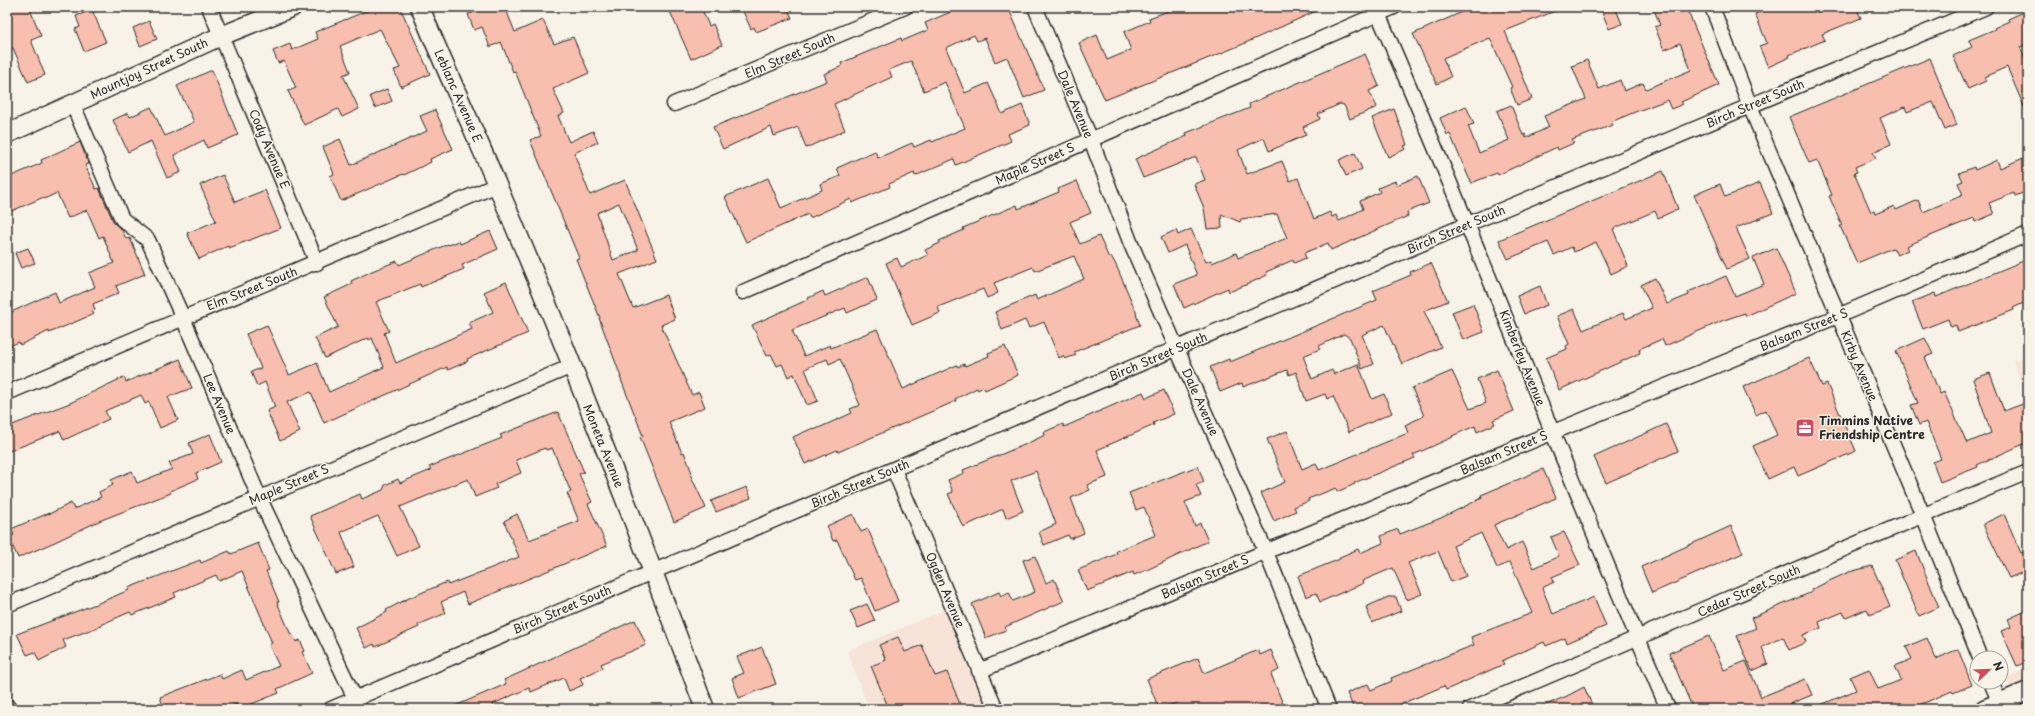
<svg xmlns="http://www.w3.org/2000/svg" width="2035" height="716" font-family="'Playpen Sans',sans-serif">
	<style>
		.built { fill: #f7e3d7 }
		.building { fill: #f8bfae; stroke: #2b2b2b; fill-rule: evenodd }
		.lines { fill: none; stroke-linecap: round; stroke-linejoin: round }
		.minor-casing { stroke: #2b2b2b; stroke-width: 17 }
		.tertiary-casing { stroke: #2b2b2b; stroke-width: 21 }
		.minor { stroke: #f7f3e8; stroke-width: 14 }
		.tertiary { stroke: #f7f3e8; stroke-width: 18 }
		.labels { text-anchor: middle; stroke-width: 3; stroke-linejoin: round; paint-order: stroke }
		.street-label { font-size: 12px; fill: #2b2b2b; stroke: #f7f3e8 }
		.poi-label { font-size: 12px; font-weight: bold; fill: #2b2b2b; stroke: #f7f3e8; text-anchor: start }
	</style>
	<rect width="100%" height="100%" fill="#f7f3e8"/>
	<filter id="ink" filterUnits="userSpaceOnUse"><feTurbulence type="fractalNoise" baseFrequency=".025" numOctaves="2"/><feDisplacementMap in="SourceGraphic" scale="8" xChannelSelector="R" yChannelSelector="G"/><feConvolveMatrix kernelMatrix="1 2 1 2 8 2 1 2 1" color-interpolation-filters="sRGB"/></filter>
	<g filter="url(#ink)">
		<!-- built -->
		<path class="built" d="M2028 355V399L2013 361Z
			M947 609 988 709H869L847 651Z
			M2028 668V709H2018L2006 678Z"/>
		<!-- building -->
		<path class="building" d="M7 7H29L41 36 31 40 45 75 28 82 13 48 7 50Z
			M376 7H400L430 74 401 87 394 70 400 68 380 29 340 46 350 72 343 75 359 109 342 117 338 109 304 125 288 91 296 88 284 61 278 63 273 51 290 44 292 50 318 39 315 32Z
			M471 7H505L515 32 543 20 554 44 573 37 589 73 553 89 564 113 558 116 569 142 593 131 598 142 574 153 590 195 625 180 657 259 619 274 633 308 666 295 675 319 661 325 692 395 699 392 705 407 669 422 682 453 684 452 692 473 690 474 706 508 674 522 640 437 643 436 620 377H621L599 318H600L576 259 579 258 530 140 541 136 515 71 513 72 501 42 490 47 482 27 474 30 468 14 473 13ZM619 203 638 250 613 260 597 213Z
			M668 7H701L709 26 713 24 722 45 691 59Z
			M741 7H787L792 18 756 32 754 27 751 29Z
			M962 7H1008L1044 90 1024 98 1007 57 995 62 985 38 977 41 974 35 946 48 965 93 988 83 1002 114 1022 105 1030 125 1008 134 1011 141 956 165 954 159 915 176 914 173 889 184 890 187 852 203 851 199 810 218 808 214 746 242 725 197 768 178 781 208 822 190 820 184 840 176 837 168 875 151 878 158 912 143 914 147 931 140 932 142 965 128 945 82 924 91 911 61 889 70 892 77 834 104 845 130 806 148 798 127 774 136 771 127 723 149 713 127 827 81 824 74 842 66 841 63 901 38 902 41 928 30 925 23Z
			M1179 7H1325L1241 45 1105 100 1079 43 1097 35 1107 60 1131 50 1124 32 1150 21 1149 18Z
			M1473 7H1565L1505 31 1532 99 1517 105 1510 88 1512 87 1490 38 1443 58 1451 77 1437 84 1413 34Z
			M1600 7H1615L1622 24 1609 29Z
			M1653 7H1686L1719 85 1681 102 1683 104 1671 109 1667 100 1635 112 1611 122 1613 125 1572 140 1574 143 1558 150 1557 147 1498 175 1497 173 1471 183 1450 134 1447 135 1440 118 1466 106 1474 124 1468 126 1479 153 1509 140 1497 111 1511 105 1523 135 1525 134 1526 138 1549 127 1544 116 1586 99 1572 66 1587 60 1599 89 1620 80 1624 91 1643 83 1646 89 1691 70 1680 43 1664 50 1655 27 1660 25Z
			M1773 7H1856L1861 18 1822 34 1825 40 1789 55 1790 57 1768 67 1759 46 1767 43 1755 14Z
			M92 10 106 42 84 51 75 29 80 27 76 16Z
			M2028 10V44L2020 47 2028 64V116L2007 67 1984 77 1986 81 1968 89 1953 56 1972 47 1969 40 1995 29 1994 28 2009 21 2008 19Z
			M149 21 157 39 140 46 133 28Z
			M1365 54 1379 86 1369 91 1377 107 1350 119 1344 105 1340 104 1318 114 1320 119 1303 127 1306 135 1269 151 1264 138 1238 150 1247 174 1282 161 1290 181 1298 178 1314 219 1330 212 1332 217 1336 215 1339 221 1363 209 1360 201 1380 192 1378 188 1395 181 1397 185 1418 176 1429 203 1407 212 1408 216 1331 250 1328 243 1304 253 1306 258 1294 263 1293 260 1266 272 1267 275 1248 284 1229 292 1228 288 1184 308 1174 284 1197 275 1194 268 1185 245 1168 253 1161 237 1176 230 1178 235 1191 229 1206 262 1211 260 1212 263 1236 253 1238 258 1287 238 1277 214 1241 219 1240 222 1221 214 1222 228 1207 229 1204 208 1194 184 1205 180 1196 157 1143 178 1135 159 1187 136 1186 133 1250 108 1249 104Z
			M1930 58 1957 125 1945 130 1933 102 1907 112 1905 107 1880 118 1891 144 1873 152 1876 158 1855 167 1857 172 1854 173 1871 212 1874 211 1875 214 1894 206 1896 210 1918 200 1923 212 1963 195 1958 183 1963 181 1959 173 1974 167 1975 170 1997 160 2000 168 2028 156V191L2015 196 2014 193 1989 203 1994 214 1975 222 1974 218 1906 246 1908 250 1897 255 1893 248 1857 263 1840 226 1842 225 1829 196 1832 195 1817 160 1809 163 1789 117Z
			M212 70 238 135 207 148 204 140 174 155 181 172 167 178 151 141 128 152 113 120 128 113 130 117 151 107 165 136 194 122 177 86Z
			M387 89 392 101 375 108 370 96Z
			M1394 109 1407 145 1404 146 1406 149 1388 157 1372 118Z
			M435 110 453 149 430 159 431 162 404 175 403 174 341 201 330 176 334 174 323 147 340 139 351 165 427 131 420 116Z
			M80 142 89 164 85 165 96 189 99 188 114 223 122 230 126 239 130 238 145 274 116 286 119 293 93 304 95 310 92 311 94 314 49 333V331L20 345 19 342 7 347V314L55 292 59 303 95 287 89 273 114 263 103 236 99 238 87 210 68 218 57 193 44 199V197L7 213V178L42 163 41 160Z
			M1355 153 1362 169 1346 176 1339 160Z
			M1663 171 1678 209 1658 218 1655 211 1613 229 1628 266 1611 274 1596 242 1574 252 1572 247 1554 255 1548 242 1508 259 1499 240Z
			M223 175 235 202 265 190 281 228 229 248 228 246 199 259 187 233 216 221 200 185Z
			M1077 181 1091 213 1070 222 1080 244 1099 236 1109 258 1111 256 1116 265 1137 314H1136L1140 325 1074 352 1076 355 1065 359 1063 356 1059 358 1044 322 1029 328 1025 320 1002 330 995 312 1035 295 1037 300 1084 279 1074 256 1035 271 1033 267 994 283 998 293 987 298 983 289 938 307 940 313 912 325 886 263 897 258 901 267 928 255 925 250 940 243 939 241 964 230 963 228 1017 205 1018 209 1059 192 1058 189Z
			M1760 183 1773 213 1736 228 1750 259 1727 269 1694 195 1720 184 1725 197Z
			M490 231 498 249 462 265 464 269 438 280 421 287 420 284 376 302 389 331 384 333 396 363 472 329 469 323 493 312 484 292 506 282 528 333 467 359 468 361 448 370 447 367 324 423 311 392 287 402 300 432 280 441 267 411 275 407 265 382 257 386 251 372 261 368 246 334 267 325 289 375 317 363 329 392 384 367 372 338 369 340 368 338 325 358 315 338 338 327 324 297 352 284 351 281 372 271 397 261 399 265 448 244 449 245 459 241 460 244Z
			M28 248 35 263 21 268 15 253Z
			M1776 248 1796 293 1746 316 1745 313 1724 320 1665 346 1662 339 1639 349 1640 353 1559 390 1546 358 1567 349 1566 346 1569 344 1557 316 1574 309 1583 330 1623 313 1626 319 1652 308 1641 285 1655 278 1667 304 1689 295 1688 292 1726 276 1735 296 1764 284 1753 258Z
			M2028 259V301L2013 308 2014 310 1958 332 1956 325 1951 327 1948 319 1923 329 1912 302 1935 293 1936 297Z
			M1431 263 1448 301 1424 311 1441 347 1402 364 1384 325 1362 335 1374 364 1362 369 1350 338 1344 334 1319 346 1320 349 1303 356 1312 379 1332 370 1334 374 1358 364 1372 399 1384 394 1392 413 1349 432 1333 396 1327 399 1325 394 1306 401 1296 372 1289 375 1287 370 1243 387 1242 383 1220 392 1210 367 1229 359 1230 362 1377 300 1373 291 1411 275 1410 272Z
			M868 277 877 300 847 313 845 308 792 330 804 356 830 345 831 348 877 329 903 389 957 365 958 367 964 364 965 366 989 356 988 353 1005 346 1018 375 985 390 983 387 978 390 977 388 955 399 956 401 838 452 837 450 805 464 793 437 813 428 814 430 852 413 850 409 860 405 840 359 829 364 827 359 805 369 818 401 807 405 794 374 788 377 782 364 777 366 771 354 767 356 752 325 809 299 808 298 823 291 825 296Z
			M1540 286 1547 305 1524 314 1517 296Z
			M1473 304 1484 332 1463 340 1452 312Z
			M1925 338 1933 354 1925 357 1940 394 1944 392 1967 443 1991 433 1973 379 1990 373 2004 411 2028 402V442L1977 465 1978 467 1940 482 1933 462 1941 459 1926 422 1919 425 1911 405 1918 403 1896 351Z
			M1809 358 1822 386 1827 384 1856 451 1798 476 1794 467 1768 479 1753 446 1777 435 1766 410 1756 415 1743 387Z
			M180 359 192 388 168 397 178 420 160 428 149 402 145 404 141 395 105 411 109 419 64 440 60 431 7 452V427L70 403 124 377 126 382Z
			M1497 370 1514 411 1493 420 1495 424 1477 432 1475 426 1452 436 1453 437 1413 455 1415 458 1354 483 1355 484 1337 492 1336 488 1308 499 1309 501 1294 507 1296 511 1274 521 1261 493 1285 482 1267 439 1287 431 1302 469 1316 463 1319 470 1408 433 1405 425 1424 416 1412 388 1452 371 1470 409 1486 403 1477 379Z
			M1164 390 1174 414 1153 423 1154 425 1097 450 1107 477 1087 485 1090 490 1071 498 1084 533 1070 539 1068 535 1044 545 1039 532 1056 524 1036 471 1011 481 1023 511 1006 518 1003 509 963 527 948 494 953 492 948 480 964 473 963 470 1024 445 1045 435 1044 432 1063 424 1064 427 1143 392 1146 398Z
			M558 412 584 472 579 474 592 502 588 504 607 546 468 604 463 592 441 602 446 613 418 625 419 627 375 647 374 644 366 648 356 628 387 612 386 610 409 598 447 582 448 585 519 557 504 521 517 514 529 540 579 521 567 493 571 492 552 448 546 450 545 448 516 460 521 473 495 484 497 488 475 497 468 479 400 507 419 546 397 556 378 516 341 532 354 567 336 574 310 516 360 494 362 499 383 490 385 485 398 479 400 483 431 470 429 467 502 438 500 435Z
			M1666 424 1678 451 1606 483 1594 457Z
			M210 434 221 462 196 473 198 479 170 491 171 493 99 521 57 541 18 558 9 538 14 535 11 529 49 513V514L71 503 74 509 101 497 99 492 113 485 111 480 132 471 137 483 172 469 169 463 193 454 189 443Z
			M1198 466 1204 482 1196 485 1201 496 1185 502 1195 526 1200 523 1208 541 1149 569 1134 575 1133 572 1087 591 1078 570 1117 554 1116 551 1156 535 1144 507 1136 510 1129 493Z
			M1543 469 1556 498 1494 525 1506 550 1522 542 1534 568 1559 556 1551 537 1564 532 1580 565 1552 577 1554 582 1542 588 1553 614 1594 597 1606 626 1567 643 1565 638 1546 646 1544 642 1502 661 1504 664 1446 690 1444 686 1389 709H1354L1347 693 1368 684 1371 690 1392 681 1391 678 1474 645 1471 637 1532 613 1510 562 1497 568 1481 533 1453 546 1466 576 1451 582 1438 551 1408 563 1422 594 1407 600 1393 568 1362 581 1364 583 1320 602 1316 593 1306 597 1298 576 1340 559V557L1358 549 1360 553 1383 543 1381 536 1398 529 1400 534 1441 518 1482 498 1481 495Z
			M747 487 751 498 716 512 711 501Z
			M853 514 861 532 868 529 898 601 875 611 861 578 855 580 837 540 833 541 827 526Z
			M2004 514 2021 553 2028 550V570L2009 578 1983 524Z
			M1731 526 1743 553 1652 593 1641 567Z
			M258 543 269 570 266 571 279 602H277L291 635 292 634 296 642 300 640 305 651 302 652 312 673 277 689 279 693 239 709 236 704 225 709H164L160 697 220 674 222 679 242 670 246 680 279 666 269 645 272 643 242 571 219 581 216 575 174 593 176 597 132 615 130 612 100 625 101 626 63 640 66 647 39 661 35 652 27 655 17 634 101 602 129 590 128 588 200 560 201 563 229 551 231 554Z
			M1916 551 1939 607 1919 616 1895 560Z
			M1035 556 1046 583 1054 579 1064 601 1005 627 1006 630 986 638 972 604 999 592 1001 596 1009 592 1013 601 1035 592 1023 560Z
			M1872 566 1890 607 1870 615 1867 609 1846 618 1843 612 1819 622 1821 628 1803 635 1806 642 1789 650 1783 637 1762 647 1768 664 1752 671 1737 636 1756 628 1751 618 1812 592 1811 590 1829 581 1849 572Z
			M1388 597H1396L1401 611 1372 623 1366 607Z
			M867 604 875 621 858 628 850 611Z
			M2028 610V661L2017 666 2001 631 2011 627 2008 619Z
			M635 620 646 645 601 664 603 668 580 678 583 685 569 691 564 678 531 692 529 688 493 704 495 709H448L506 684 504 680Z
			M1709 636 1724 670 1746 661 1761 697 1805 679 1812 695 1777 709H1693L1669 653Z
			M898 637 905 652 922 645 935 676 947 672 962 709H889L871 666 886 660 879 645Z
			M1927 638 1936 659 1958 649 1972 685 1953 693 1952 691 1910 709H1811L1856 690 1850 677 1869 669 1878 689 1901 680 1895 666 1912 659 1906 647Z
			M762 647 776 684 739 698 732 678 744 673 737 657Z
			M1258 650 1260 655 1271 650 1279 670 1271 674 1285 709H1179L1177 703 1159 709 1147 679 1198 658 1204 673Z
			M1584 687 1594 709H1536L1567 696Z"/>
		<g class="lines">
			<defs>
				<path id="minor" d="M209 7 317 263
					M1035 7 1091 140 1131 244 1266 552 1329 709
					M1375 7C1477 239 1567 476 1668 709
					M1712 7 1750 106 1925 520 1980 658
					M674 104 905 7
					M73 105 122 219 148 240 183 318 259 497 360 709
					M743 292 1394 7
					M7 393 497 185
					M894 470 996 709
					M7 605 572 366
					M979 671 1551 433 1838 316 2028 234
					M1991 682 1999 701 1997 709
					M7 706 9 709
					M331 709 1468 224 1986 7
					M1470 709C1656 631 1841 548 2028 472"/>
				<path id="tertiary" d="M420 7C444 67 472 125 497 185 571 357 639 533 705 709
					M7 134 221 36 293 7
					M1984 709 2028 691"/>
			</defs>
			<!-- minor casing -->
			<use href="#minor" class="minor-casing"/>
			<!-- tertiary casing -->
			<use href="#tertiary" class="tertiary-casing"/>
			<!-- minor -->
			<use href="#minor" class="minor"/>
			<!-- tertiary -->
			<use href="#tertiary" class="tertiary"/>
		</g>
	</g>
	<!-- icons -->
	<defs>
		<symbol id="office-square" viewBox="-11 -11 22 22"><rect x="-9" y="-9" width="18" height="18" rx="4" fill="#d1495b" stroke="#f7f3e8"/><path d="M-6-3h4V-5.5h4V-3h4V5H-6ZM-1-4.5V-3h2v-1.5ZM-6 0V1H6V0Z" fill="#fff"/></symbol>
	</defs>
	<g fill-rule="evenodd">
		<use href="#office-square" x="1794" y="417" width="22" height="22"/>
	</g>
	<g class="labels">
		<!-- street labels -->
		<g class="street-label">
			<text transform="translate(790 56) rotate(-23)" y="4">Elm Street South</text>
			<text transform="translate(149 69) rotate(-25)" y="4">Mountjoy Street South</text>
			<text transform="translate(458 96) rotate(66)" y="4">Leblanc Avenue E</text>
			<text transform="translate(1075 104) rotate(67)" y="4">Dale Avenue</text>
			<text transform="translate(1755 104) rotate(-23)" y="4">Birch Street South</text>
			<text transform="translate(269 149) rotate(67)" y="4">Cody Avenue E</text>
			<text transform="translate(1035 164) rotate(-24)" y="4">Maple Street S</text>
			<text transform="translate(1456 230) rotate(-23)" y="4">Birch Street South</text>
			<text transform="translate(252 289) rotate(-22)" y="4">Elm Street South</text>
			<text transform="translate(1804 330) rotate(-22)" y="4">Balsam Street S</text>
			<text transform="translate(1158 357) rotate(-23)" y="4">Birch Street South</text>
			<text transform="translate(1522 358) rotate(68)" y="4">Kimberley Avenue</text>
			<text transform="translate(1859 366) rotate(67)" y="4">Kirby Avenue</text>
			<text transform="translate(1200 402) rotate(66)" y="4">Dale Avenue</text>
			<text transform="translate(219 404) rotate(67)" y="4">Lee Avenue</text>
			<text transform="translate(603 446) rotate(68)" y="4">Moneta Avenue</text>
			<text transform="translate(1504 453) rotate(-23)" y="4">Balsam Street S</text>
			<text transform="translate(860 484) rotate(-23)" y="4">Birch Street South</text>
			<text transform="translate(289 485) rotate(-23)" y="4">Maple Street S</text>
			<text transform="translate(1205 577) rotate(-23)" y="4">Balsam Street S</text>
			<text transform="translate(945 590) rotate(67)" y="4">Ogden Avenue</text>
			<text transform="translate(1749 591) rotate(-24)" y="4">Cedar Street South</text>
			<text transform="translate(562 610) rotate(-23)" y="4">Birch Street South</text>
		</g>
		<!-- poi labels -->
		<g class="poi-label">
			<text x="1819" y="425">Timmins Native<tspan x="1819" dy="14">Friendship Centre</tspan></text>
		</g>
	</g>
	<!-- margin -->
	<rect width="2035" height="716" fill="none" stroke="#f7f3e8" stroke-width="24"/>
	<rect x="12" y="12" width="2011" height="692" fill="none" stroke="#2b2b2b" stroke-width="1.5" filter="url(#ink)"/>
	<!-- north arrow -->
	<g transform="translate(1989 670) rotate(67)"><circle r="19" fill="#f7f3e8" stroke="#a5a39c"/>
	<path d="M0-3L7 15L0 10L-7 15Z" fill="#d1495b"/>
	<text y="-6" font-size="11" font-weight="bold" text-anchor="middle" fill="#2b2b2b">N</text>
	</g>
</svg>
